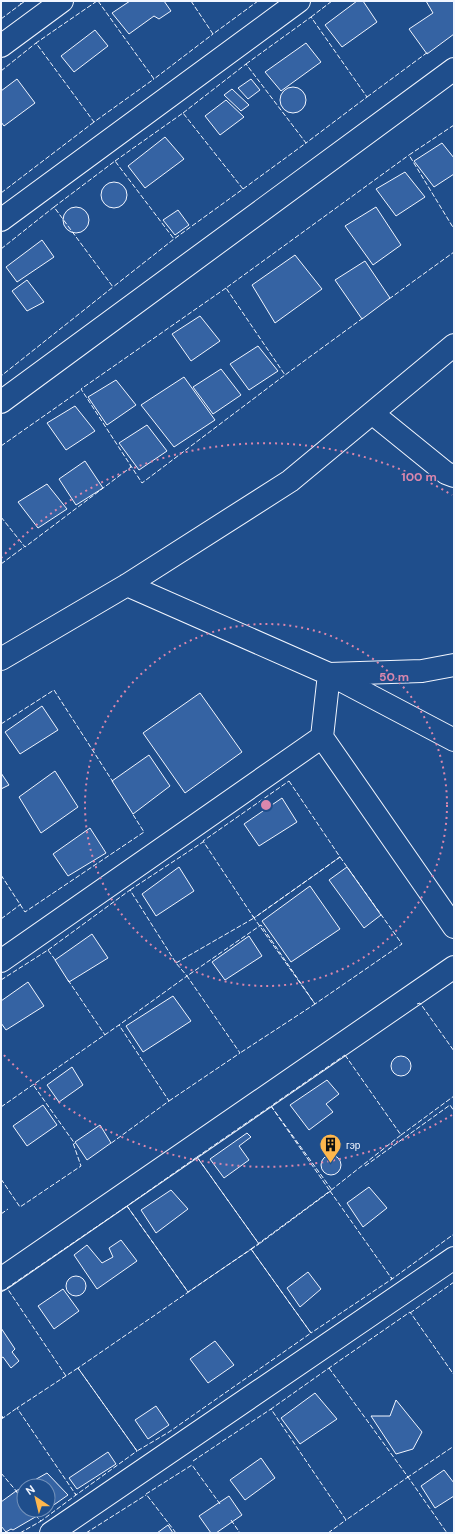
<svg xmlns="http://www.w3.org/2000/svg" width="455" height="1534" font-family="'DM Sans',sans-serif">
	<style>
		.building { fill: #3563a3; stroke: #f2f6ff }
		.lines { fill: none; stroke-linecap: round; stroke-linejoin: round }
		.minor-casing { stroke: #f2f6ff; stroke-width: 24 }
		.minor { stroke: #1f4e8c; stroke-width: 22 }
		.fence { stroke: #f2f6ff; stroke-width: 1; stroke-dasharray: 5 2; stroke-linecap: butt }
		.ring { fill: none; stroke: #da87ad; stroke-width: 2; stroke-dasharray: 2 4 }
		.labels { text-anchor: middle; stroke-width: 3; stroke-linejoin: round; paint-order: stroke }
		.poi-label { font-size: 10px; fill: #f2f6ff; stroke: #1f4e8c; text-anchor: start }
		.centre { fill: #da87ad; stroke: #1f4e8c; stroke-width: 2 }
		.ring-label { font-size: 12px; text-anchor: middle; font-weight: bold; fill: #da87ad; stroke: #1f4e8c; stroke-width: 3; stroke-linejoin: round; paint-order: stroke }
	</style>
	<rect width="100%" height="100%" fill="#1f4e8c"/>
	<!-- building -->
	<path class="building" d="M130 1H164L171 11 159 19 154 16 129 34 112 13Z
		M357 1H363L377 22 342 47 325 25Z
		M426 1H454V34L427 54 409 29 433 13Z
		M95 30 108 46 74 72 61 56Z
		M306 43 321 62 281 91 265 72Z
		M17 79 35 103 4 126 1 122V91Z
		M251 79 260 90 248 99 238 88Z
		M280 100a13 13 0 1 1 26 0a13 13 0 1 1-26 0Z
		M232 89 249 105 241 111 224 95Z
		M226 100 244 117 220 135 205 116Z
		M165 137 184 159 145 188 128 166Z
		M442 143 454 158V174L434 187 414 161Z
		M405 172 425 197 396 216 376 189Z
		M101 195a13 13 0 1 1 26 0a13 13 0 1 1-26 0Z
		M376 207 401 245 373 265 345 226Z
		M63 220a13 13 0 1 1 26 0a13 13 0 1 1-26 0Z
		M178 210 189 225 175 235 163 220Z
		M42 240 54 257 17 282 6 267Z
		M295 255 322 289 275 323 252 285Z
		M365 261 390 298 362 319 335 280Z
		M27 280 44 302 27 311 12 291Z
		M200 316 220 341 191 361 172 334Z
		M258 346 278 371 249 390 230 364Z
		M221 369 241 395 213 414 193 387Z
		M184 377 215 420 174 447 141 405Z
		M116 380 136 405 107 425 88 397Z
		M75 406 95 431 66 450 47 423Z
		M147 425 167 451 139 470 119 443Z
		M85 461 103 488 76 505 59 479Z
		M47 484 67 509 38 528 18 502Z
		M200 693 242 752 185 793 143 733Z
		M42 706 58 730 20 754 5 732Z
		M149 755 170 786 133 814 112 781Z
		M55 771 78 807 41 833 19 797Z
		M1 773 9 785 1 789Z
		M282 798 297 822 259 846 244 824Z
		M90 828 106 853 68 876 53 854Z
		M179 867 194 891 156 916 142 894Z
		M347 867 381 915 364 928 329 880Z
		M310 886 340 929 291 962 262 921Z
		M92 934 108 958 69 982 55 960Z
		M249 936 262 956 225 980 212 962Z
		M28 982 44 1006 6 1030 1 1023V1001Z
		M173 996 191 1021 143 1052 126 1026Z
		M391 1066a10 10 0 1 1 20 0a10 10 0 1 1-20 0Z
		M72 1067 83 1085 59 1102 47 1085Z
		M327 1080 339 1094 326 1104 333 1112 309 1130 290 1105Z
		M43 1105 57 1125 27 1146 13 1126Z
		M100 1125 111 1143 87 1160 75 1142Z
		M247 1133 251 1137 239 1146 249 1160 224 1178 210 1159Z
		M321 1165a10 10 0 1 1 20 0a10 10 0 1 1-20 0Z
		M369 1187 387 1208 363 1227 347 1203Z
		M171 1190 188 1209 156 1233 141 1210Z
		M121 1240 137 1261 97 1289 74 1255 87 1245 102 1263 113 1257 109 1248Z
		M308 1272 321 1289 300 1307 287 1288Z
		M66 1286a10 10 0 1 1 20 0a10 10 0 1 1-20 0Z
		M63 1289 79 1311 54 1329 38 1306Z
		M1 1328 15 1349 12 1352 19 1361 11 1368 3 1357 1 1358Z
		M215 1341 234 1365 208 1383 190 1359Z
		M315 1393 337 1419 300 1444 281 1418Z
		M396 1400 422 1432 413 1449 396 1454 371 1416H390Z
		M156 1406 169 1425 148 1439 135 1420Z
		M108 1452 116 1464 77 1489 69 1478Z
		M261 1458 275 1478 245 1500 230 1480Z
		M444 1470 454 1483V1496L435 1508 421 1486Z
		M47 1473 68 1495 48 1509V1486H24Z
		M24 1486V1501L16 1491Z
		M16 1491 24 1501V1510H32L37 1516 13 1530 11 1529 6 1532 1 1526V1502Z
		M229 1496 242 1515 216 1533H211L199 1516Z
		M32 1510H46L37 1516Z
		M168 1525 173 1533H157Z"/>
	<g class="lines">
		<defs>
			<path id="minor" d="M1 46 62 1
				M1 220 299 1
				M1 402 454 69
				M372 413 446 473 454 476
				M127 585 329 674 422 671 454 665
				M1 659 127 585 290 481 454 345
				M454 740 329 674 322 737 454 927
				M1 961 322 737
				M1 1279 454 967
				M51 1533 454 1258"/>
		</defs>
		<!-- minor casing -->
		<use href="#minor" class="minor-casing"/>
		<!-- minor -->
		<use href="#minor" class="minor"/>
		<!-- fence -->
		<path class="fence" d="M97 1 36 43 94 122 154 79
			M98 1 154 79 213 34
			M191 1 213 34 258 1
			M21 4 25 1
			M311 17 332 1
			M1 19 21 4 19 1
			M246 64 311 17 367 97 306 143
			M1 71 36 43
			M367 97 428 52
			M183 113 246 64 306 143 243 189
			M454 125 409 155 454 229
			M115 161 183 113 243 189 174 239
			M1 193 94 122
			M54 207 115 161 174 239 113 287
			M1 249 54 207 113 287 1 376
			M226 288 81 389 142 483 285 375
			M389 299 454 252
			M363 318 285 375 226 288 409 155
			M1 446 81 390
			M1 517 25 547 131 467 130 465
			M1 564 24 547
			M1 724 54 690 113 782
			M289 781 340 857 254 918 203 841Z
			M340 857 402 944 315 1004 254 918Z
			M1 875 25 912 144 832 132 813
			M130 890 203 842
			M1 919 21 904
			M48 950 130 890 176 963 187 976 119 1025
			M176 963 254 918 253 916
			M1 980 48 950 56 961
			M68 980 105 1035
			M417 1004 420 1003 454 1051
			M345 1055 401 1135 330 1191 271 1106Z
			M34 1086 75 1144
			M169 1101 240 1053 187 976 261 925 315 1004 240 1053
			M271 1106 332 1190 259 1244 197 1157Z
			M1 1107 119 1025 169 1101 110 1144
			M401 1135 454 1096
			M197 1157 259 1244 188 1292 127 1206Z
			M365 1166 450 1105 454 1111
			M1 1179 20 1207 81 1166 73 1143
			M330 1191 392 1279 311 1333 251 1249Z
			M1 1214 8 1209
			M251 1249 311 1333 169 1432 137 1451 78 1368Z
			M391 1277 392 1279 454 1234
			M1 1292 7 1289
			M410 1313 454 1282
			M78 1368 137 1451 76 1495 17 1408Z
			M329 1368 408 1477 346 1520 271 1409Z
			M330 1369 329 1368 410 1312 454 1375
			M66 1376 7 1288 127 1206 188 1292
			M1 1419 3 1418 1 1415 3 1418 17 1408
			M193 1461 271 1409
			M1 1473 18 1493
			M407 1476 408 1477 454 1446
			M407 1478 408 1477 447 1533
			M35 1515 41 1521 76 1495 75 1493
			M231 1520 240 1533
			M20 1533 41 1521
			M86 1533 146 1495
			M176 1533 146 1494 192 1465 220 1504
			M328 1533 346 1520"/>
	</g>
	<!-- distance rings -->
	<g class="ring">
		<circle cx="266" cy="805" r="181"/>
		<path d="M452 1115A362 362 0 0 1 1 1052M1 558A362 362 0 0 1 452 495"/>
	</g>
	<!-- icons -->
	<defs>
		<symbol id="building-pin" viewBox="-11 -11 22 30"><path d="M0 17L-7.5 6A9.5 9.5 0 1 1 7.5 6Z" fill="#ffb74d" stroke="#1f4e8c"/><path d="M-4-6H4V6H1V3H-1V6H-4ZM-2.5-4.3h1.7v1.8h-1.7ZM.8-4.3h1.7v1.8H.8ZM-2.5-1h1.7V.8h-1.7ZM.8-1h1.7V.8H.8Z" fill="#111"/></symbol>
	</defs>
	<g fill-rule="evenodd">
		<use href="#building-pin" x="318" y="1132" width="25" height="34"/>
	</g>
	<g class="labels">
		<!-- poi labels -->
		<g class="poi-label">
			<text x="346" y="1149">гэр</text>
		</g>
	</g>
	<circle cx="266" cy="805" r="6" class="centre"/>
	<g class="ring-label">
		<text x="419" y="481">100 m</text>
		<text x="394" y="681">50 m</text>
	</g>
	<!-- border -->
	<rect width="455" height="1534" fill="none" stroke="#f2f6ff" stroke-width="4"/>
	<!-- north arrow -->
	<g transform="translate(36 1498) rotate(325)"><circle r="19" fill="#1f4e8c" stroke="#7391ba"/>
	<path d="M0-3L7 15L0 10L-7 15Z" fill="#ffb74d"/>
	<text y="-6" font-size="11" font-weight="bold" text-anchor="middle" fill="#f2f6ff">N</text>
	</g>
</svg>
